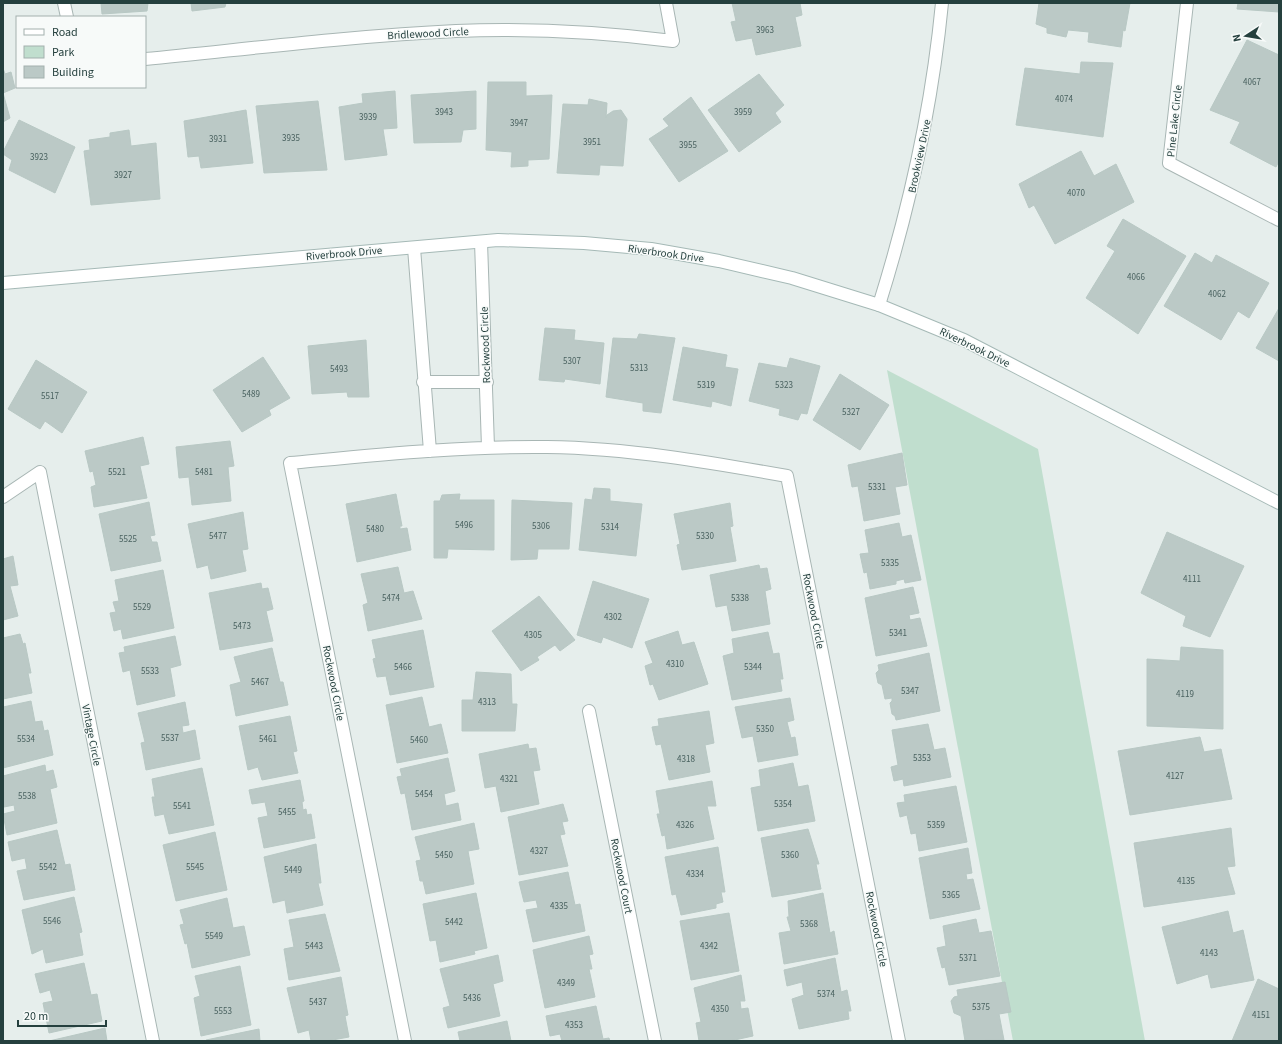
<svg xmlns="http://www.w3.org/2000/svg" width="1282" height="1044" font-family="'Source Sans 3',sans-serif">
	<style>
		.green { fill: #c0dece }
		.building { fill: #bbc9c6; stroke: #b8c8c4 }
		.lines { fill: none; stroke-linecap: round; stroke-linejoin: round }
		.street-casing { stroke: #a8b6b4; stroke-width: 14 }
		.secondary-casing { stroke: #a5b9b6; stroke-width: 14 }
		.street { stroke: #fff; stroke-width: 12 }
		.secondary { stroke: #fff; stroke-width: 12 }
		.labels { text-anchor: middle; stroke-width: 3; stroke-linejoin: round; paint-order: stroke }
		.number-label { font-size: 9px; fill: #4a6260 }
		.street-label { font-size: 11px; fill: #25403e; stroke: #f7faf9 }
	</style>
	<rect width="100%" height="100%" fill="#e6eeec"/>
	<!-- green -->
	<path class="green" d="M887 370 1038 449 1145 1041H1013Z"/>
	<!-- building -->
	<path class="building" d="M101 3H148L147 11 102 14Z
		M191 3H226L225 7 192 11Z
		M732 3H800L802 15 795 17 801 46 756 55 752 38 736 41 731 22 736 21Z
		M1039 3H1130L1125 31 1123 30 1121 47 1088 42 1089 32 1068 30 1066 37 1047 33V28L1036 24Z
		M1238 3H1279V12L1237 9Z
		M1247 40 1279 55V161L1276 167 1230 143 1240 122 1210 110Z
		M1081 62 1113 63 1103 137 1016 125 1025 68 1080 74Z
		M3 68 5 74 11 72 15 88 3 93 10 118 3 122Z
		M759 74 784 105 775 113 781 122 739 152 708 110Z
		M488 82H526V96L552 95 549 159 528 160V166L511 167 512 152 486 150Z
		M395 91 397 128 383 129 387 155 345 160 339 107 363 103 362 94Z
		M476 91V129L463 130 461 142 414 143 411 95Z
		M691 97 728 151 679 182 649 139 669 126 663 119Z
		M589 99 607 103 606 118 607 115 613 111 621 110 627 119 623 166 600 165 599 175 557 173 563 104 588 105Z
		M318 101 327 170 264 173 256 106Z
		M246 110 253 163 201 168 199 156 188 157 184 121Z
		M19 120 75 147 55 193 9 170 12 160 3 154V152Z
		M129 130 131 146 156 143 160 199 91 205 84 151 90 150 89 140 110 137V133Z
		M1081 151 1094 176 1116 164 1134 202 1055 244 1034 205 1029 208 1019 184Z
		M1123 219 1186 256 1138 334 1086 298 1115 251 1107 246Z
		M1195 253 1212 263 1216 255 1269 283 1249 318 1238 311 1221 340 1164 306Z
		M1279 308V361L1256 348Z
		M545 328 575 330 574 340 604 343 600 384 565 379 564 382 539 380Z
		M639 334 675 338 661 413 643 411V403L606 397 613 338 637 339Z
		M366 340 369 397H348L347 392 312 394 308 346Z
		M683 347 727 355 725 367 738 369 731 406 712 401 711 407 673 400Z
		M263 357 290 398 269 410 271 415 242 432 213 390Z
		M790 358 820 366 807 414 801 413 798 420 779 415 780 409 749 401 759 363 787 368Z
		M36 360 87 392 62 433 45 421 40 429 8 409Z
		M840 374 889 405 860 450 813 420Z
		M143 437 149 464 140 466 147 498 94 507 91 487 96 485 93 471 90 472 85 451Z
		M230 441 234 466 228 467 231 501 192 505 189 477 179 478 176 447Z
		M902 453 907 485 895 487 900 514 864 521 858 486 852 487 848 465Z
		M594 488 610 489V501L642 504 636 556 579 550 585 499 592 500Z
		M396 494 402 526H400V529L407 528 411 550 357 562 346 504Z
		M460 494 459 500H494V550L448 549 447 558H434V501H440L442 495Z
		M512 500 572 503 569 549H538L537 559 511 560Z
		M149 502 155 535 150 536 152 542H157L161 561 111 571 99 514Z
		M730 503 733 526 730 527 736 561 682 570 677 545 680 544 674 514Z
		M243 512 248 549 242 550 246 571 211 579 208 565 197 568 188 524Z
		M899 523 902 537 911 535 921 580 905 583 904 579 896 581V584L870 589 867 572 864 573 860 554 869 553 865 530Z
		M1167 532 1244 566 1210 637 1183 626 1186 616 1141 593Z
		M13 556 18 585 10 586 18 616 3 620V559Z
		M759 565 760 569 767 568 771 589 765 591 770 624 732 631 727 605 716 607 710 575Z
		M398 567 404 593 413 591 422 619 368 631 363 605 368 603 361 574Z
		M163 570 174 628 123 639 121 629 114 631 110 613 116 612 113 602 119 601 115 580Z
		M593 581 649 599 632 648 603 637 601 643 577 635Z
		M261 583 262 589 268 588 273 609 266 611 273 641 220 650 209 593Z
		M913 587 919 613 909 615 910 620 920 618 927 646 876 656 865 598Z
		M539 596 575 640 560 651 555 645 537 657 539 660 521 671 492 631Z
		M423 630 434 687 390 695 386 676 377 677 373 659 376 658 372 640Z
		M678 631 682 645 694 642 708 684 659 700 653 684 650 685 645 666 653 663 645 642Z
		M768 632 773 654 779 653 783 679H780L782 691 732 700 723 656 734 653 732 639Z
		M20 634 23 644 25 643 31 673H28L32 693 3 699V638Z
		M175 636 181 665 170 668 175 696 137 705 130 670 123 672 119 653 125 652 124 647Z
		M1181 647 1223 650V729L1147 726V659L1180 661Z
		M272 648 280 682H283L288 705 236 716 230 685 241 682 234 657Z
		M929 653 940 711 896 720 895 716 892 714 890 703 892 701V698L885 699 882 685 878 683 876 673 879 670 878 665Z
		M476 672 511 674 512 704H517L515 731H462V700H473Z
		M422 697 429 727 441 724 448 753 397 763 386 705Z
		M790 698 794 720 787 722 791 738 795 737 798 755 758 762 753 736 742 738 735 707Z
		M31 701 35 722 42 721 44 731 48 730 53 755 3 768V707Z
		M185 702 189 725 182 726 183 733 195 730 200 759 146 770 141 743 145 742 138 713Z
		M709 711 714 743 705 745 710 772 669 780 661 744 656 745 652 727 659 726 658 719Z
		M290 716 297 751 293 752 298 773 262 780 258 767 248 770 239 726Z
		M928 724 934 750 945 748 951 777 904 786 903 779 894 781 891 767 898 765 892 730Z
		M1200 737 1204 752 1221 749 1232 799 1130 815 1118 751Z
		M528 744 529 749 536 748 540 770 533 771 539 804 501 812 496 786 485 788 479 754Z
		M448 758 455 791 444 794 446 806 458 803 461 820 412 830 405 793 401 794 397 777 402 776 400 769Z
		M793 763 798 787 808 785 815 821 758 831 751 788 761 786 759 770Z
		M45 765 46 772 53 770 57 787 50 789 57 823 7 835 3 814 15 811 14 805 4 807 3 776Z
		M202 768 214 825 169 834 164 814 155 816 152 797H155L152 779Z
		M300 780 304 801 302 802 303 810 306 809 307 815 311 814 315 838 264 848 258 818 268 816 265 802 252 804 249 790Z
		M712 781 716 806H707L714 839 667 849 665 835 662 836 657 814H660L656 791Z
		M956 786 967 842 919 851 916 833 911 834 907 815 900 817 897 803 905 802 904 795Z
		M563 804 568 821 562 822 565 834 560 835 568 866 519 875 508 817Z
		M474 823 479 849 468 851 474 884 426 894 423 881H420L416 861 421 860 415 837Z
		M1231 828 1235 866 1227 867 1235 894 1144 907 1134 843Z
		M808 829 819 864H816L821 889 772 897 761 838Z
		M57 830 65 865 70 864 75 890 24 900 17 871 27 869 25 858 12 861 8 842Z
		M215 832 227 890 176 901 163 845Z
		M316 844 321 883H318L323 905 287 913 285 900 273 903 264 857Z
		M718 847 725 892H721L723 902 716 904V908L681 915 676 894 672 895 665 857Z
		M968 848 972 873 966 874 967 880 973 879 980 909 930 919 919 858Z
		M568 872 575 905 580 904 585 931 533 942 526 910 538 908 536 900 524 902 519 882Z
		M476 893 487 948 474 951 475 954 440 962 436 940 430 941 423 904Z
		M823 893 830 933 834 931 838 954 784 964 779 933 791 931 787 917H789L788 901Z
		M74 897 82 932 79 933 83 955 46 963 43 949 32 954 22 910Z
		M227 898 233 928 244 926 250 955 192 968 187 943 185 944 180 925 184 924 180 910Z
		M1228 911 1233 933 1243 930 1254 980 1211 988 1208 974 1177 984 1162 927Z
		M729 913 739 971 691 980 680 921Z
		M325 914 340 971 289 980 284 949 294 947 289 920Z
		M976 919 979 933 991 931 1000 976 949 985 945 967 942 968 937 948 946 946 943 926Z
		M589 936 593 954 589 955 592 969H589L595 997 545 1008 533 950Z
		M498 955 503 981 493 984 500 1016 448 1028 443 1008 450 1006 440 969Z
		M835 958 841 992 847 990 851 1011H848L849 1019 799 1029 792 999 804 995 802 982 787 986 784 970Z
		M84 963 91 995 97 994 102 1021 49 1033 43 1003 53 1001 50 990 40 993 35 974Z
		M240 966 251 1025 201 1036 194 998 200 996 195 976Z
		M741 975 745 1001H740L741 1009 748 1008 753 1036 730 1041H699L696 1023 701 1022 694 988Z
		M341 977 348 1015 345 1016 349 1037 327 1041H311L309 1030 298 1033 287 988Z
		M1258 979 1279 989V1041H1232Z
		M1005 982 1011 1012 999 1014 1004 1040 965 1041 961 1016 954 1013 951 1001 954 997 958 996 957 990Z
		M596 1006 603 1039 609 1038 610 1041H562L560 1034 550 1036 546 1016Z
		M507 1021 511 1041H460L458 1032Z
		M105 1028 107 1041H49Z
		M259 1029 260 1041H206V1040Z"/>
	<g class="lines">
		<defs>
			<path id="street" d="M64 3 67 17
				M1187 3 1169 163 1279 220
				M145 59C248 49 352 36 456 31 528 28 601 32 673 41L666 3
				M481 242 488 447
				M414 248 430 451
				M879 305C910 206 932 107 942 3
				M423 382H487
				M3 497 40 472 153 1041
				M589 711 655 1041
				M405 1041 290 463C376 455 461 446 547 447 628 448 708 462 787 476L899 1041"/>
			<path id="secondary" d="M3 283 498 240 584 243 651 249 719 261 792 278 879 305 964 340 1279 503"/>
		</defs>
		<!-- street casing -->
		<use href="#street" class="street-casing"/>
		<!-- secondary casing -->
		<use href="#secondary" class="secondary-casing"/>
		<!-- street -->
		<use href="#street" class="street"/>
		<!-- secondary -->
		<use href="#secondary" class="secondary"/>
	</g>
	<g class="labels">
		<!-- number labels -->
		<g class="number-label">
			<text x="765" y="33">3963</text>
			<text x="1252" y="85">4067</text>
			<text x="1064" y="102">4074</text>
			<text x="444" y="115">3943</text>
			<text x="743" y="115">3959</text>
			<text x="368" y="120">3939</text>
			<text x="519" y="126">3947</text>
			<text x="291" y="141">3935</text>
			<text x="218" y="142">3931</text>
			<text x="592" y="145">3951</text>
			<text x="688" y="148">3955</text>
			<text x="39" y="160">3923</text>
			<text x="123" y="178">3927</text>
			<text x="1076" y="196">4070</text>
			<text x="1136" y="280">4066</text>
			<text x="1217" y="297">4062</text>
			<text x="572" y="364">5307</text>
			<text x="639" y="371">5313</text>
			<text x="339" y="372">5493</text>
			<text x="706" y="388">5319</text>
			<text x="784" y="388">5323</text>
			<text x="251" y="397">5489</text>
			<text x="50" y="399">5517</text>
			<text x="851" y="415">5327</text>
			<text x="117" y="475">5521</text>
			<text x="204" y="475">5481</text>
			<text x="877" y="490">5331</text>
			<text x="464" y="528">5496</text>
			<text x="541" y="529">5306</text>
			<text x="610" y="530">5314</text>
			<text x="375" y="532">5480</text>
			<text x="218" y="539">5477</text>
			<text x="705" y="539">5330</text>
			<text x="128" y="542">5525</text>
			<text x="890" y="566">5335</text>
			<text x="1192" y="582">4111</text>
			<text x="391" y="601">5474</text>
			<text x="740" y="601">5338</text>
			<text x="142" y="610">5529</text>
			<text x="613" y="620">4302</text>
			<text x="242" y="629">5473</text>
			<text x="898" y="636">5341</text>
			<text x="533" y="638">4305</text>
			<text x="675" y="667">4310</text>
			<text x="403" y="670">5466</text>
			<text x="753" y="670">5344</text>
			<text x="150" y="674">5533</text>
			<text x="260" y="685">5467</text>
			<text x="910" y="694">5347</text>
			<text x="1185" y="697">4119</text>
			<text x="487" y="705">4313</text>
			<text x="765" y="732">5350</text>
			<text x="170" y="741">5537</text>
			<text x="26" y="742">5534</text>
			<text x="268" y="742">5461</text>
			<text x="419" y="743">5460</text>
			<text x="922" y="761">5353</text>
			<text x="686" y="762">4318</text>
			<text x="1175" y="779">4127</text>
			<text x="509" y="782">4321</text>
			<text x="424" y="797">5454</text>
			<text x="27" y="799">5538</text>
			<text x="783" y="807">5354</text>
			<text x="182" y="809">5541</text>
			<text x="287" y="815">5455</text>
			<text x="685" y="828">4326</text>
			<text x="936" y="828">5359</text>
			<text x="539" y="854">4327</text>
			<text x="444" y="858">5450</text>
			<text x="790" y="858">5360</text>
			<text x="48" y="870">5542</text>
			<text x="195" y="870">5545</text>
			<text x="293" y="873">5449</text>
			<text x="695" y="877">4334</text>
			<text x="1186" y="884">4135</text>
			<text x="951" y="898">5365</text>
			<text x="559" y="909">4335</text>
			<text x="52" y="924">5546</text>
			<text x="454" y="925">5442</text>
			<text x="809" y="927">5368</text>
			<text x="214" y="939">5549</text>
			<text x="314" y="949">5443</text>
			<text x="709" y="949">4342</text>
			<text x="1209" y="956">4143</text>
			<text x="968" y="961">5371</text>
			<text x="566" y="986">4349</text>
			<text x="826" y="997">5374</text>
			<text x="472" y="1001">5436</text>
			<text x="318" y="1005">5437</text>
			<text x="981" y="1010">5375</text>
			<text x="720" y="1012">4350</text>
			<text x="223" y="1014">5553</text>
			<text x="1261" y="1018">4151</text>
			<text x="574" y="1028">4353</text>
		</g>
		<!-- street labels -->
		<g class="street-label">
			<text transform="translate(428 33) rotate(-3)" y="4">Bridlewood Circle</text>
			<text transform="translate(1174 121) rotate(-84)" y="4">Pine Lake Circle</text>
			<text transform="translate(919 156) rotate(-78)" y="4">Brookview Drive</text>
			<text transform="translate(344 253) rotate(-5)" y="4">Riverbrook Drive</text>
			<text transform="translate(666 253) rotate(8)" y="4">Riverbrook Drive</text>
			<text transform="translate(485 345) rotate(-92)" y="4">Rockwood Circle</text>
			<text transform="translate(975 347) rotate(26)" y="4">Riverbrook Drive</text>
			<text transform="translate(814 611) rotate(79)" y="4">Rockwood Circle</text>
			<text transform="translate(334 683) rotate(79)" y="4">Rockwood Circle</text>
			<text transform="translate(92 735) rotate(79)" y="4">Vintage Circle</text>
			<text transform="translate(622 876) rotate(79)" y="4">Rockwood Court</text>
			<text transform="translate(877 929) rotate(79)" y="4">Rockwood Circle</text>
		</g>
	</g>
	<!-- border -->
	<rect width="1282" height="1044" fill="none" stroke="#25403e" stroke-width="8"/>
	<!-- legend -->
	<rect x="16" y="16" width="130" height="72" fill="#f7faf9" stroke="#a3b0ae"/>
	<rect x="24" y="29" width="20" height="6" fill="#ffffff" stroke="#a3b0ae"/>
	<text x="52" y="36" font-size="12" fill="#25403e">Road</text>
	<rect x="24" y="46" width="20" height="12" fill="#c0dece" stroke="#a3b0ae"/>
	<text x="52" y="56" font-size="12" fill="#25403e">Park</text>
	<rect x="24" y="66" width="20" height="12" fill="#bbc9c6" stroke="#a3b0ae"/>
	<text x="52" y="76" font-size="12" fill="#25403e">Building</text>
	<!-- north arrow -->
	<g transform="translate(1246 36) rotate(258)" stroke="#f7faf9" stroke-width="3" paint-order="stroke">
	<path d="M0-3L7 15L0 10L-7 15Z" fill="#25403e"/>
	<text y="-6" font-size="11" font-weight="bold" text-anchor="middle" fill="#25403e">N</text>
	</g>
	<!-- scale -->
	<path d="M18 1020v6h88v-6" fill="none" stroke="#25403e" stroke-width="2"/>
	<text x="24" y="1020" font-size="12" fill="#25403e" stroke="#f7faf9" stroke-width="3" paint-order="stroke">20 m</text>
</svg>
